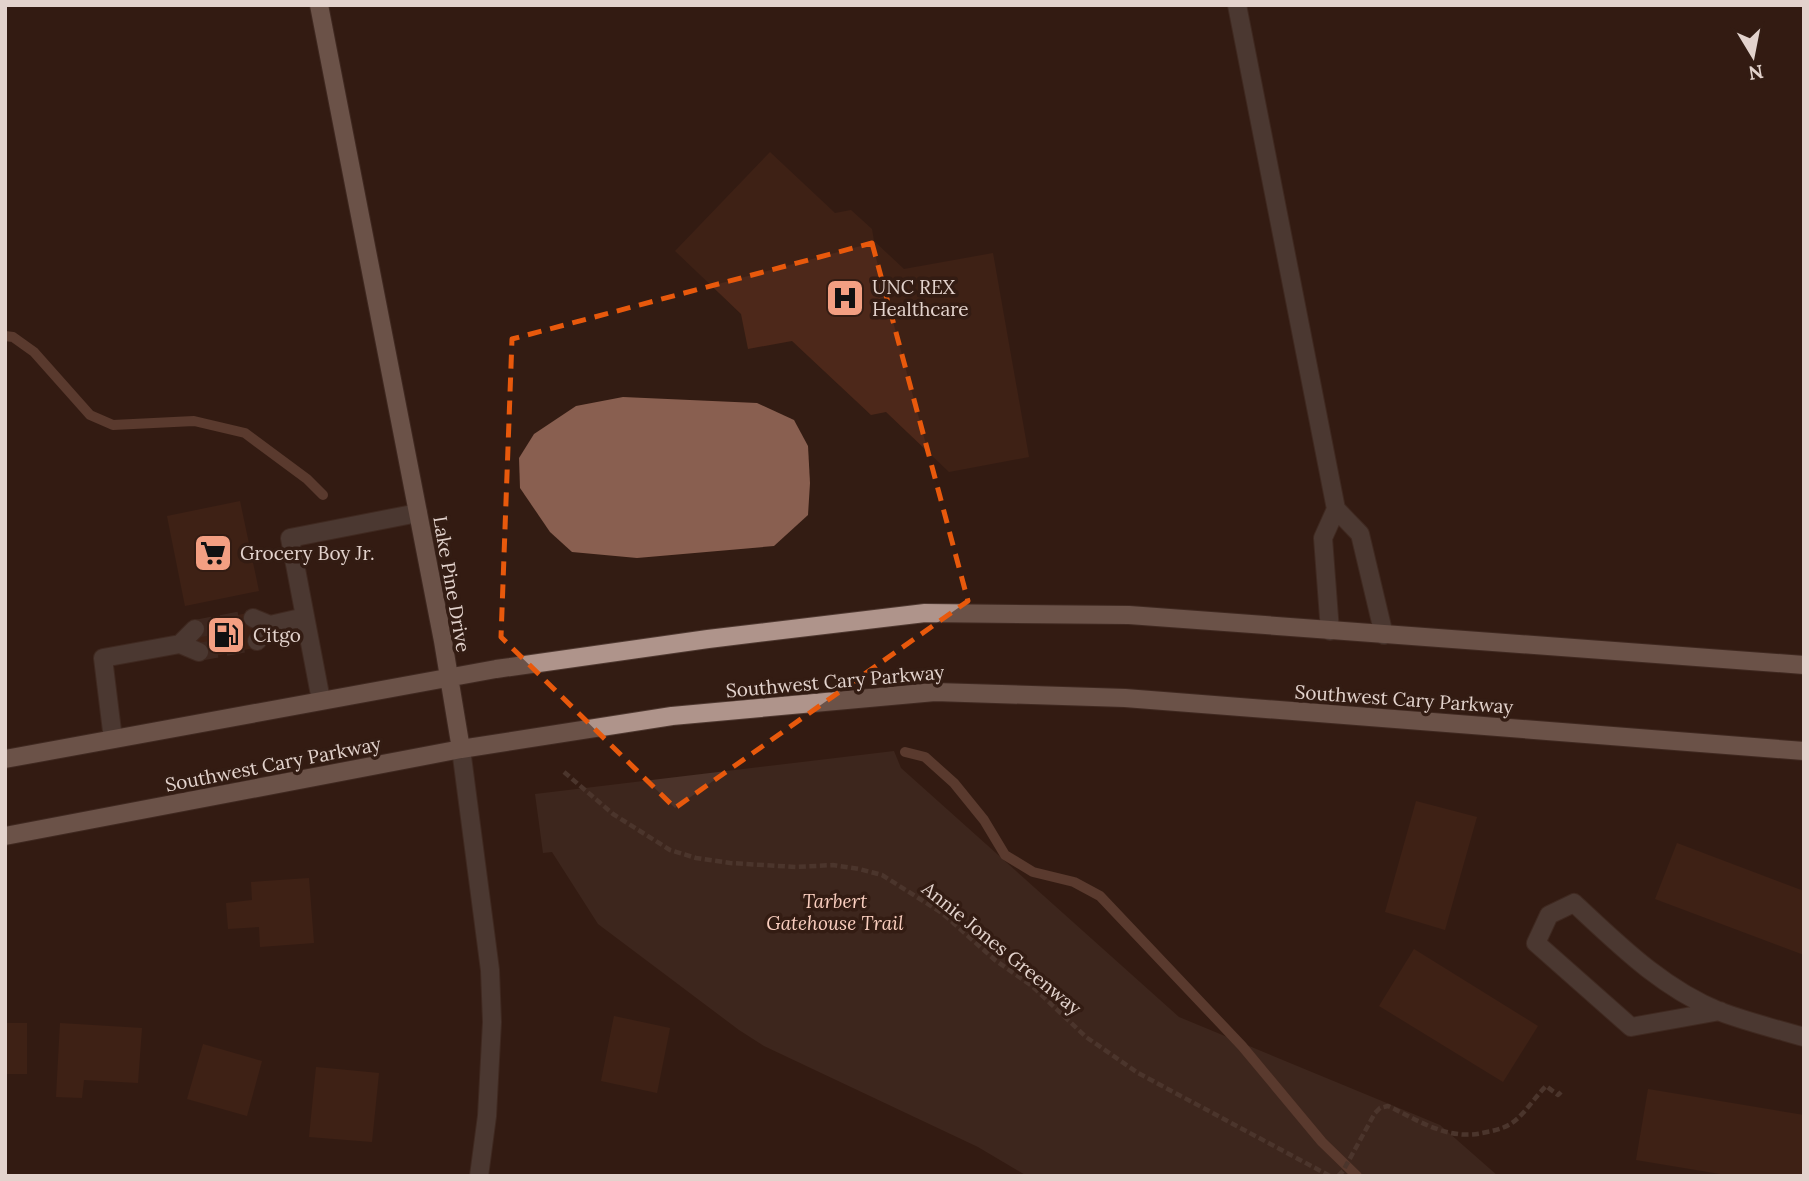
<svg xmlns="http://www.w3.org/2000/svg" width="1809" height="1181" font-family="Lora,serif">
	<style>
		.green { fill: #4b332a }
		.water { fill: #895f50 }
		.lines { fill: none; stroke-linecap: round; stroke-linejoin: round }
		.stream { stroke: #895f50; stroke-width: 10 }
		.building { fill: #4d281a }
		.minor-tunnel { stroke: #4d372f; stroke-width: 18; stroke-dasharray: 18 9; stroke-linecap: butt }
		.minor-casing { stroke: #4f3931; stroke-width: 20 }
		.major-casing { stroke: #4f3931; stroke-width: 20 }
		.path { stroke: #69544c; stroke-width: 4.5; stroke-dasharray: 7 3.5; stroke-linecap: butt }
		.minor { stroke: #685c57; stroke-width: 18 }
		.major { stroke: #af948b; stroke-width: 18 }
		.marked { fill: none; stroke: #e8590c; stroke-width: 5; stroke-dasharray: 14 9; stroke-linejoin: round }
		.labels { text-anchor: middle; stroke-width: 7; stroke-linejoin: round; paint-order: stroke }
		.poi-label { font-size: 19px; fill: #e3d3cd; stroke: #331c13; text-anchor: start }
		.street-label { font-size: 19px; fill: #e3d3cd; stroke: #331c13 }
		.park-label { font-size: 19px; font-style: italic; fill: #facebf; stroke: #331c13 }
	</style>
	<rect width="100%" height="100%" fill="#331c13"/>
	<!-- green -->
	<path class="green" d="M894 751 901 768 1179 1017 1440 1125 1498 1176H1027L978 1147 764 1046 739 1030 598 924 552 852 543 853 535 794Z"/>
	<!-- water -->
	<path class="water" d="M623 397 757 403 794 420 808 446 810 483 808 515 774 546 637 558 572 552 550 532 520 488 519 458 534 434 576 406Z"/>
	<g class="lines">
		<!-- stream -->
		<path class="stream" d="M5 336 13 337 34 352 90 415 113 425 194 421 245 433 307 479 323 495
			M905 752 925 757 954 783 984 820 1005 855 1033 872 1074 882 1100 896 1242 1046 1322 1142 1357 1176"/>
	</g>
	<!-- building -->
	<path class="building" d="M770 152 835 213 851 210 872 229 874 241 904 269 993 253 1029 457 949 472 886 412 871 415 792 341 748 349 741 314 675 251Z
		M240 501 259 591 185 606 167 516Z
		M252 612 259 647 201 659 194 624Z
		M1416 801 1477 817 1445 930 1385 912Z
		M1677 843 1804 891V955L1655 899Z
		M309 878 314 943 260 947 259 927 228 929 226 903 252 900 251 882Z
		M1414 949 1538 1026 1503 1082 1379 1006Z
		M614 1016 670 1028 657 1093 601 1081Z
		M5 1023H27V1074H5Z
		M60 1023 142 1028 138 1083 84 1080 82 1098 56 1097Z
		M203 1044 262 1061 247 1116 187 1099Z
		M316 1067 379 1073 372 1142 309 1137Z
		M1648 1089 1804 1115V1176H1732L1636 1160Z"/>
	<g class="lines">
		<!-- minor-tunnel -->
		<path class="minor-tunnel" d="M195 629 253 618
			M199 652 257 641"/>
		<defs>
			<path id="minor" d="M1237 5 1336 509 1360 534 1384 635
				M253 618 270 625
				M1330 631 1323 538 1336 509
				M257 641 270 625 305 617
				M180 644 195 629
				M321 700 290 538 418 513
				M113 739 103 658 180 644 199 652
				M461 749 490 970 492 1022 487 1116 479 1176
				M1720 1011 1631 1027 1536 943 1549 915 1574 903C1619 945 1663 989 1721 1012 1748 1022 1776 1029 1804 1037"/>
			<path id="major" d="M319 5 443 641 461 749
				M5 759 496 669 708 639 925 613 1129 615 1804 665
				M5 836 461 749 672 716 935 692 1125 698 1804 751"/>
		</defs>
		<!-- minor casing -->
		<use href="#minor" class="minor-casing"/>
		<!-- major casing -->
		<use href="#major" class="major-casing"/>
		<!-- path -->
		<path class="path" d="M564 772 613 814 670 850 696 858 730 863 796 867 833 865 859 869 882 875 942 913 995 960 1032 986 1086 1037 1138 1073 1330 1176
			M1338 1176 1343 1171 1375 1113 1380 1108 1388 1106C1420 1121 1449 1142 1487 1132 1498 1130 1508 1127 1517 1119 1527 1110 1536 1096 1546 1086L1558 1095 1561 1092"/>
		<!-- minor -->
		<use href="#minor" class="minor"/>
		<!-- major -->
		<use href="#major" class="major"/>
	</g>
	<!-- marked area -->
	<path d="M0 0H1809V1181H0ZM872 243 968 601 675 808 501 637 512 339Z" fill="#331c13" fill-opacity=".55" fill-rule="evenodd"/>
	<path class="marked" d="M872 243 968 601 675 808 501 637 512 339Z"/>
	<!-- icons -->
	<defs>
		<symbol id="hospital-square" viewBox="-11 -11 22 22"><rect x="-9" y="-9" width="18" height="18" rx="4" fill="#f39f82" stroke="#331c13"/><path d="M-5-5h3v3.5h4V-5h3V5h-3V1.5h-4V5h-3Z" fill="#111"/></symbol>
		<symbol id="supermarket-square" viewBox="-11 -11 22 22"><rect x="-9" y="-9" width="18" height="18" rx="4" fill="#f39f82" stroke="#331c13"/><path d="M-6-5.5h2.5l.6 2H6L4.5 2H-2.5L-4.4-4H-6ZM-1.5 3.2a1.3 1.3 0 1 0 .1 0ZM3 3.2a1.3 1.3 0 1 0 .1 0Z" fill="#111"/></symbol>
		<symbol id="fuel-square" viewBox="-11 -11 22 22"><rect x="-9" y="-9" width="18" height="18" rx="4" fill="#f39f82" stroke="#331c13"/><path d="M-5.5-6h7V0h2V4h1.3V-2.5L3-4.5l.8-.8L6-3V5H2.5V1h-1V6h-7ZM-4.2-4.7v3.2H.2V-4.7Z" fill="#111"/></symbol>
	</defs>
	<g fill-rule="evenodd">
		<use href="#hospital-square" x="823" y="276" width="44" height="44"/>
		<use href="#supermarket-square" x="191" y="531" width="44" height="44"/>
		<use href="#fuel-square" x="204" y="613" width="44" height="44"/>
	</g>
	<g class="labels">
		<!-- poi labels -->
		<g class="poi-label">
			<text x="872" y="294">UNC REX<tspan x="872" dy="22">Healthcare</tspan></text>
			<text x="240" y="560">Grocery Boy Jr.</text>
			<text x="253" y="642">Citgo</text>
		</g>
		<!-- street labels -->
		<g class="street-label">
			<text transform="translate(452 584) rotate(80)" y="7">Lake Pine Drive</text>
			<text transform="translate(835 681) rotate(-5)" y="7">Southwest Cary Parkway</text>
			<text transform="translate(1404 699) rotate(4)" y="7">Southwest Cary Parkway</text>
			<text transform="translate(273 764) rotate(-11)" y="7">Southwest Cary Parkway</text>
			<text transform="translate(1002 948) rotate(39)" y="7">Annie Jones Greenway</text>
		</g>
		<!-- park labels -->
		<g class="park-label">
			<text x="835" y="908">Tarbert<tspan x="835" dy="22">Gatehouse Trail</tspan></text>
		</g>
	</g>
	<!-- border -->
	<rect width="1809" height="1181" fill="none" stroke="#e3d3cd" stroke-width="14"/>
	<!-- north arrow -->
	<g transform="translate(1753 56) rotate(170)" stroke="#331c13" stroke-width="5" paint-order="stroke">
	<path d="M0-5L12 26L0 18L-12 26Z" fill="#e3d3cd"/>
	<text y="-10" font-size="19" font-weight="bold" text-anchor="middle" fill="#e3d3cd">N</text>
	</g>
</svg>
